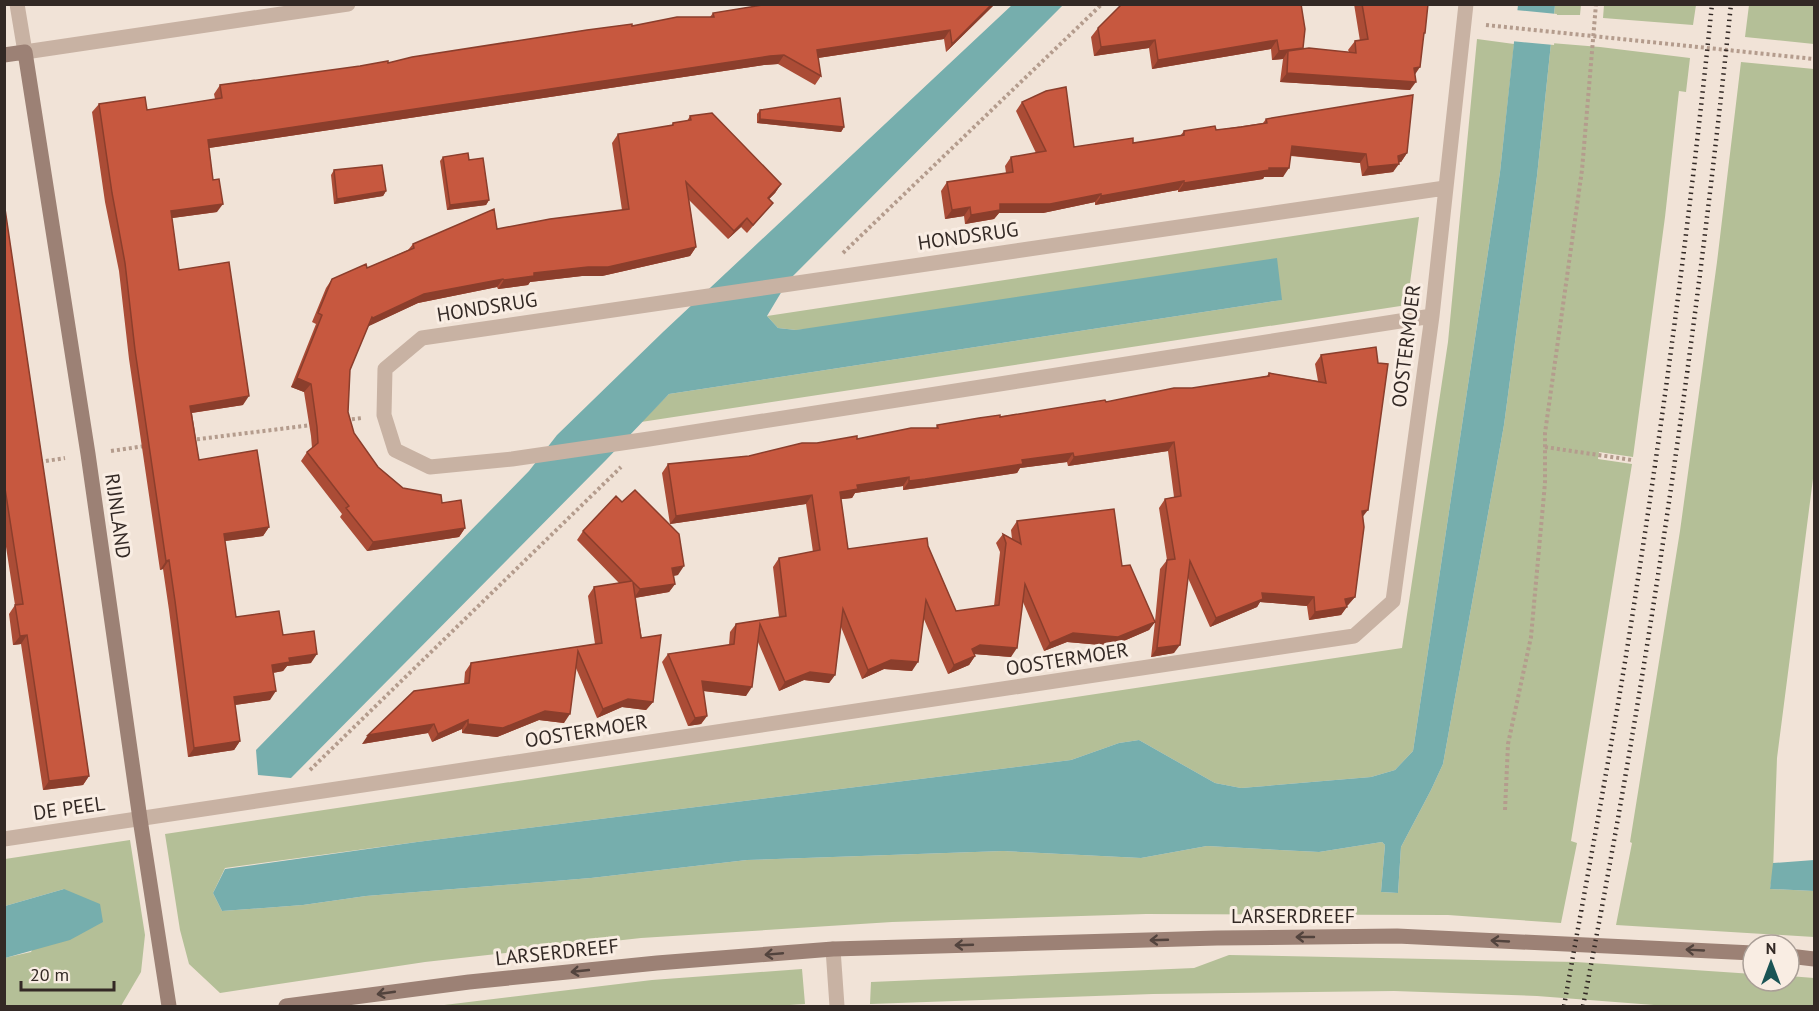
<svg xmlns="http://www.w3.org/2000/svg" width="1819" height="1011" font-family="'PT Sans',sans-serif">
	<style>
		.green { fill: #b4bf97 }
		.water { fill: #76aead }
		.pier { fill: #f1e3d7 }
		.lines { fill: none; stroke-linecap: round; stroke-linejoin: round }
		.path { stroke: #b49c8d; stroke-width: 4; stroke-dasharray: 3 3; stroke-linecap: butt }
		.street { stroke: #c8b2a3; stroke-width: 15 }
		.secondary { stroke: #9c8175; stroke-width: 15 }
		.rail { stroke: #332925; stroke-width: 4.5; stroke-dasharray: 1.5 4.5; stroke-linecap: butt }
		.wall { fill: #ab4c36; fill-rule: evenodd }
		.shaded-wall { fill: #8b3e2c }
		.building { fill: #c7583f; stroke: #8b3e2c; stroke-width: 1.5 }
		.oneway { stroke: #52433d }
		.labels { text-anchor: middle; stroke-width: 6; stroke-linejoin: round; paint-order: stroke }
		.street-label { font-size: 20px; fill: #332925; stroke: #f9ede3 }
	</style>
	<rect width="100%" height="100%" fill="#f1e3d7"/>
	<!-- green -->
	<path class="green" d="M1555 5H1581L1580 15H1554Z
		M1604 5H1696L1693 25 1603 18Z
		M1749 5H1814V44L1745 37Z
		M1477 39 1514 44 1500 172 1413 751 1395 770 1371 777 1241 788 1215 783 1139 740 1119 743 1071 760 417 842 225 868 213 893 222 911 303 905 366 896 591 878 747 860 1003 851 1141 858 1207 846 1319 852 1382 842 1385 845 1381 892 1398 893 1401 847 1431 790 1443 764 1504 425 1537 176 1551 43 1600 47 1690 58 1686 92 1679 91 1665 217 1633 457 1599 452 1598 459 1632 464 1571 841 1577 843 1561 923 1448 915 1146 914 892 922 641 938 425 962 220 993 189 964 180 930 165 834 1402 648 1448 342Z
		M1741 62 1814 69V471L1777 758 1773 871 1770 889 1814 891V937L1616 925 1632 843 1630 842 1680 531 1717 262Z
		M1419 217 1407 305 641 422 669 394 1282 300 796 330 778 328 767 316Z
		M130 840 145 935 141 972 121 1006H5L4 958 31 952 64 889 5 906V859Z
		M1229 955 1576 962 1753 974V981H1789V976L1814 978V1006H1667L1537 996 1394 991 1153 994 870 1004 871 982 1194 968Z
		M802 969 805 1004 774 1006H436L652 980Z"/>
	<!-- water -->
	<path class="water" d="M1012 5H1063L788 281 767 316 778 328 796 330 1277 258 1282 300 669 394 606 460 291 778 258 775 256 750 529 471 557 435 663 332Z
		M1518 5H1555L1537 176 1504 425 1443 764 1431 790 1401 847 1398 893 1381 892 1385 845 1382 842 1319 852 1207 846 1141 858 1003 851 747 860 591 878 366 896 303 905 222 911 213 893 225 869 417 842 1071 760 1119 743 1139 740 1215 783 1241 788 1371 777 1395 770 1413 751 1500 172Z
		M1814 860V891L1770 889 1773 863Z
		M64 889 100 904 103 922 70 940 5 958V906Z"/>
	<!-- pier -->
	<path class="pier" d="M1515 10 1557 14 1554 45 1511 41Z"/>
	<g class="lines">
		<!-- path -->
		<path class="path" d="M1486 25 1814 59
			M843 253 1102 4
			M346 420 362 418
			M191 440 312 425
			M1545 447 1632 460
			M111 451 145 446
			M40 462 65 458
			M310 770 621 467
			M1505 810 1508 744 1531 637 1545 483V433L1582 170 1596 4"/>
		<!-- street -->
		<path class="street" d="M17 4 25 52 348 4
			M1432 316 649 439 512 459 430 467 395 450 384 415 385 369 422 338 1445 188
			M4 839 1354 636 1393 601 1432 316 1466 4
			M833 949 837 1006"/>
		<!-- secondary -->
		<path class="secondary" d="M4 55 25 52 88 454 140 819 169 1006
			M1789 956 1814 959
			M286 1006 469 982 657 963 833 949 1217 938 1397 936 1753 953"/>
		<!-- rail -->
		<path class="rail" d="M1564 1006C1589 866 1616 726 1637 585 1667 392 1692 199 1712 4
			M1583 1006C1648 675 1696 340 1731 4"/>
	</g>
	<!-- wall -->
	<path class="wall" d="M995 4 946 52 944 39 818 58 821 76 815 85 778 64 764 65 209 148 217 212 172 218 179 270 243 405 192 413 199 460 269 527 263 536 225 541 236 617 283 635 311 663 287 666 283 671 273 673 270 700 235 705 240 741 234 750 188 757 169 610 163 569 160 570 129 359 119 271 105 202 92 112 99 104 147 110 215 99 214 94 220 85 388 63 632 26 710 17 713 13Z
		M1301 4 1302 49 1349 52 1348 50 1355 41H1360L1354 4H1428L1424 35 1415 74 1410 90 1280 82 1283 59 1272 60 1271 49 1152 69 1149 48 1094 56 1091 37 1098 28Z
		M1022 102 1074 147 1133 143 1180 136 1184 131 1216 130 1263 123 1266 119 1407 153 1401 162H1399L1393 172 1362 176 1360 163 1291 156 1283 177H1264L1263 179 1178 192V190L1095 205V202L1043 213H999L994 219 965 224 964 216 945 219 941 191 947 182 1006 173 1005 166 1011 157 1036 153 1016 111Z
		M760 110 844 127 841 132 757 123V114Z
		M690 116 781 184 775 193 769 199 773 203 766 211 747 233 741 227 728 239 689 200 696 247 690 256 602 276H582L530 282 528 285 498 289 497 287 418 303 368 326 350 370 348 412 354 433 378 467 403 488 442 503 465 528 459 537 367 551 340 517 342 514 301 461 307 452 312 448 311 436 304 392 291 387 316 324 312 322 326 288 332 279 367 268 408 250 413 244 497 229 622 210 612 143 618 134 671 126 673 123 687 121Z
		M443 157 469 160 489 200 486 205 447 210 440 161Z
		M334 170 386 191 383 196 334 204 331 175Z
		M4 202 89 776 83 785 43 790 21 644 13 645 9 614 15 605 4 534Z
		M1321 355 1363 517 1355 597 1348 605 1347 606 1341 615 1309 620 1307 606 1260 602 1257 607 1210 627 1188 578 1174 653 1151 657 1155 622 1149 630 1112 646 1067 642 1044 651 1023 602 1011 657 974 654 975 656 969 665 948 674 923 617 912 671 884 669 862 679 841 627 835 675 829 683 804 680 779 691 758 642 746 696 703 691 707 716 701 724 688 726 662 662 668 654 729 645 730 632 736 624 779 617 773 567 779 558 813 552 806 504 670 524 662 473 668 464 749 456 817 443 857 439 936 428 937 425 1106 402 1267 376 1269 373 1318 381 1315 364ZM1168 451 1174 497 1165 499 1159 508 1167 560 1160 569 1155 621 1017 521 1011 530 1012 539 1003 534 996 543 1000 552 994 606 956 611 928 546 848 549 841 499 852 498 855 493 903 486V490L918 488 1017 473 1020 468 1067 462 1068 466Z
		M583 531 678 575 673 576 675 584 669 592 635 598 653 702 646 710 622 707 597 718 576 668 564 723 539 720 497 737 462 733V729L432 742 428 733 362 744 464 684 465 672 471 663 595 644 588 596 594 587 619 583 577 540Z"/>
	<!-- shaded-wall -->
	<path class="shaded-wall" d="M992 4H995L946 52 952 44Z
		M950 30 944 39 811 59 817 50Z
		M1155 40 1149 48 1094 56 1101 47Z
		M1277 40 1271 49 1152 69 1158 60Z
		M1303 48 1297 57 1288 51 1283 59 1272 60 1279 51Z
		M784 55 778 64 764 65 202 149 208 140 770 56Z
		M1420 67 1414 76V68Z
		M1287 73 1416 82 1410 90 1280 82Z
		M760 119 844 127 841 132 757 123Z
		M1292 146 1366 154 1360 163 1286 155Z
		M1407 153 1401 162 1393 164H1399L1393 172 1362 176 1368 167Z
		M1269 168H1289L1283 177H1264L1263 179 1178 192 1184 183Z
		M1184 181 1178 190 1095 205 1101 196Z
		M781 184 775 193 762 206 768 198Z
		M386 191 383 196 334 204 337 199Z
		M1101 194 1095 202 1043 213H999L994 219 965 224 971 215 1000 204Z
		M489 200 486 205 447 210 450 205Z
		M223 204 217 212 165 219 171 211Z
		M970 207 964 216 945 219 952 210Z
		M747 218 741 227 728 239 734 231Z
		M696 247 690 256 602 276H582L530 282 528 285 498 289 504 280 534 273Z
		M503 279 497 287 418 303 367 327 373 318 424 294Z
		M297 378 311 384 304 392 291 387Z
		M249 396 243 405 184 414 190 406Z
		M1174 442 1168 451 1068 466 1074 457Z
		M1073 453 1067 462 1020 468 1017 473 903 490 909 481 1022 460Z
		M909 477 903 486 855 493 852 498 834 500 840 492 857 485Z
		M812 495 806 504 670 524 676 516Z
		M1368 510 1361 519 1362 511Z
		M269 527 263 536 217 542 224 534Z
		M465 528 459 537 367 551 373 542Z
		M169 560 163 569 160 570 166 561Z
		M684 566 678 575 666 577 672 568Z
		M675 584 669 592 634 598 640 589Z
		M1262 593 1314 597 1307 606 1260 602 1257 607 1210 627 1216 618Z
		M1355 597 1348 605 1339 607 1345 599Z
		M1347 607 1341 615 1309 620 1315 612Z
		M1155 622 1149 630 1112 646 1067 642 1044 651 1050 643 1073 633Z
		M27 635 21 644 13 645 20 636Z
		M980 645 1017 648 1011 657 974 654 972 649Z
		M1180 645 1174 653 1151 657 1157 648Z
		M317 654 311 663 287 666 283 671 266 674 272 665 289 658Z
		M975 656 969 665 948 674 954 665Z
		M891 660 918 662 912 671 884 669 862 679 868 670Z
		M810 672 835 675 829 683 804 680 779 691 785 682Z
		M702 681 752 687 746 696 696 690Z
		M276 691 270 700 227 706 234 697Z
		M628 699 653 702 646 710 622 707 597 718 603 709Z
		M545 711 570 714 564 723 539 720 497 737 462 733 468 724Z
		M707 716 701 724 688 726 695 718Z
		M468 720 462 729 432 742 438 734Z
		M434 724 428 733 362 744 368 735Z
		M240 741 234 750 188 757 194 748Z
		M89 776 83 785 43 790 49 781Z"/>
	<!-- building -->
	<path class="building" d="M768 4H992L952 44 950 30 817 50 821 76 784 55 770 56 208 140 213 180 219 179 223 204 171 211 179 270 229 262 249 396 190 406 199 460 257 450 269 527 224 534 236 617 279 611 283 635 314 631 317 654 289 658 290 662 272 665 276 691 234 697 240 741 194 748 175 601 169 560 166 561 135 350 125 263 112 193 99 104 145 97 147 110 222 98 220 85 360 66 388 61V63L412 57 587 30 632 24V26L677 17H714L713 13Z
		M1122 4H1301L1305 29 1303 48 1279 51 1277 40 1158 60 1155 40 1101 47 1098 28Z
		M1362 4H1428L1425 33H1424L1420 67 1414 68 1416 82 1287 73 1288 51 1309 48 1356 53 1355 41 1368 39Z
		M1066 87 1074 147 1133 138V143L1184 135V131L1215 126 1216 130 1241 127 1267 123 1266 119 1413 95 1407 153 1398 156 1399 164 1368 167 1366 154 1292 146 1289 168H1269V170L1184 183V181L1101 196V194L1050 204H1000V210L971 215 970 207 952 210 947 182 1013 172 1011 157 1046 151 1022 102 1046 91Z
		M840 98 844 127 760 119V110Z
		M712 113 781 184 768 198 773 203 753 225 747 218 734 231 686 182 696 247 608 267H588L534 273V276L504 280 503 279 424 294 373 318 372 317 350 370 348 412 354 433 378 467 403 488 441 495 442 503 461 500 465 528 373 542 346 508 349 506 307 452 318 443 317 427 311 384 297 378 322 315 318 313 332 279 366 264 367 268 414 248 413 244 494 209 497 229 550 219 629 209 618 134 673 125V123L691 120 690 116Z
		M468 153 469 160 483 158 489 200 450 205 443 157Z
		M382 165 386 191 337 199 334 170Z
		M4 202 89 776 49 781 27 635 20 636 15 605 23 604 4 482Z
		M1376 347 1378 363 1388 364 1368 510 1362 511 1364 527 1355 597 1345 599 1347 607 1315 612 1314 597 1262 593 1263 599 1216 618 1190 561 1180 645 1157 648 1167 560 1175 559 1165 499 1181 496 1174 442 1074 457 1073 453 1022 460 1023 464 925 479 909 481V477L857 485 858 489 840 492 848 549 927 538 928 546 956 611 999 605 1006 543 1003 534 1021 544 1017 521 1114 509 1122 566 1130 565 1155 622 1118 637 1073 633 1050 643 1025 584 1017 648 980 645 972 649 975 656 954 665 926 600 918 662 891 660 868 670 843 609 835 675 810 672 785 682 760 624 752 687 702 681 707 716 695 718 668 654 734 644 736 624 786 616 779 558 820 550 812 495 676 516 668 464 749 456 802 443H817L857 436V439L911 428H938L937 425 979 418 1000 415V417L1105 400 1106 402 1174 388H1192L1269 376V373L1326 383 1321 355Z
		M635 490 679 534 684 566 672 568 675 584 640 589 633 582 641 638 661 635 653 702 628 699 603 709 578 651 570 714 545 711 503 728 468 724V720L438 734 434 724 368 735 414 691 469 683 471 663 602 643 594 587 632 581 583 531 616 496 622 502Z"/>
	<!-- one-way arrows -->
	<defs><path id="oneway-shaft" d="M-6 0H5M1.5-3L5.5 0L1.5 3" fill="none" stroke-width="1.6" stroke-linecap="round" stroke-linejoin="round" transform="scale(1.5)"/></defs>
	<g class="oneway">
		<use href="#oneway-shaft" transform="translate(1305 937) rotate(180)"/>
		<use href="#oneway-shaft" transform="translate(1159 940) rotate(178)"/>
		<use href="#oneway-shaft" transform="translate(1500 941) rotate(-177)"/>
		<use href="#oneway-shaft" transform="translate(964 945) rotate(178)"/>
		<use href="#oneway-shaft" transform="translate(1695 950) rotate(-177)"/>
		<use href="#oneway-shaft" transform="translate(774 954) rotate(175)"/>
		<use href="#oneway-shaft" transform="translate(580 971) rotate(174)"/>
		<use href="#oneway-shaft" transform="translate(386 993) rotate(172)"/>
	</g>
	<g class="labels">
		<!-- street labels -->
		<g class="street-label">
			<text transform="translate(968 236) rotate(-8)" y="7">HONDSRUG</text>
			<text transform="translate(487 307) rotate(-9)" y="7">HONDSRUG</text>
			<text transform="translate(1406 346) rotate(-83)" y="7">OOSTERMOER</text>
			<text transform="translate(118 516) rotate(82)" y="7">RIJNLAND</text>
			<text transform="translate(1067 659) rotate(-9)" y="7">OOSTERMOER</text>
			<text transform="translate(586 731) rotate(-9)" y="7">OOSTERMOER</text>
			<text transform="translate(69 808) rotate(-8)" y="7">DE PEEL</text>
			<text x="1293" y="923">LARSERDREEF</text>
			<text transform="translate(557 952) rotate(-6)" y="7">LARSERDREEF</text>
		</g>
	</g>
	<!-- border -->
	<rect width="1819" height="1011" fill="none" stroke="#332925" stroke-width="12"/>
	<!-- north arrow -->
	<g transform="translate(1771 963)"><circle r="28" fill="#f9ede3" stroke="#aa9f97" stroke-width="1.5"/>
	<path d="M0-4.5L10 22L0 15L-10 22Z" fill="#1b5455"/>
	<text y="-9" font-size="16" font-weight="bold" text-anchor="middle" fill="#332925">N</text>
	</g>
	<!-- scale -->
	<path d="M21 981v9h93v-9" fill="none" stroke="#332925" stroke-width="3"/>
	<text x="30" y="981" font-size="18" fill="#332925" stroke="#f9ede3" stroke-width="4.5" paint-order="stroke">20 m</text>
</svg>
